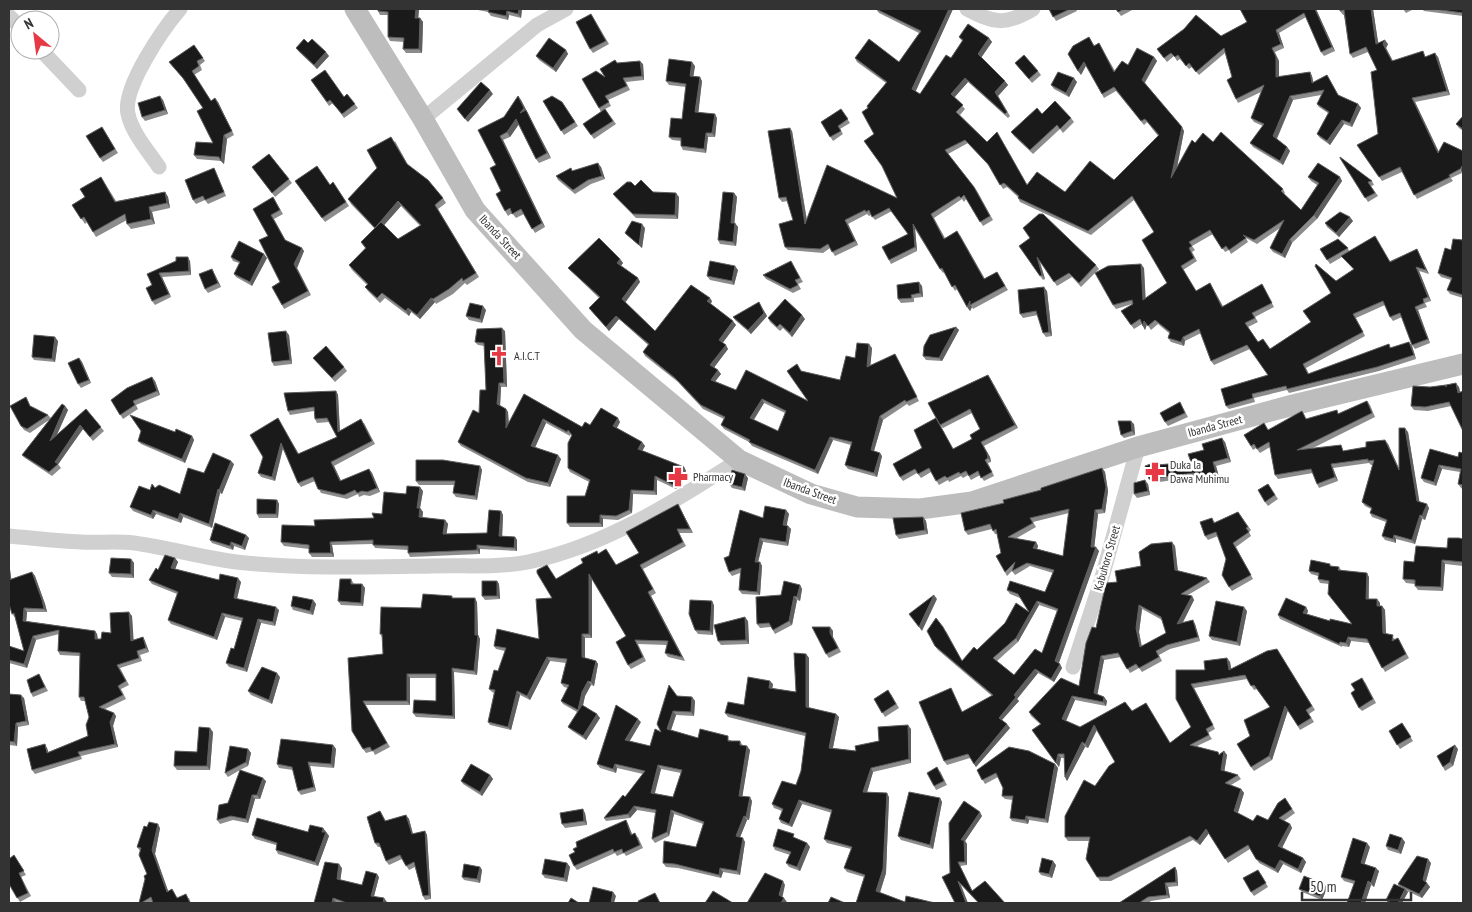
<svg xmlns="http://www.w3.org/2000/svg" width="1472" height="912" font-family="'PT Sans Narrow',sans-serif">
	<style>
		.lines { fill: none; stroke-linecap: round; stroke-linejoin: round }
		.street { stroke: #d0d0d0; stroke-width: 15 }
		.secondary { stroke: #bdbdbd; stroke-width: 21 }
		.wall { fill: #8c8c8c; fill-rule: evenodd }
		.shaded-wall { fill: #5f5f5f }
		.building { fill: #1a1a1a; stroke: #5f5f5f; fill-rule: evenodd }
		.labels { text-anchor: middle; stroke-width: 5; stroke-linejoin: round; paint-order: stroke }
		.street-label { font-size: 12px; fill: #333; stroke: #fff }
		.poi-label { font-size: 12px; fill: #333; stroke: #fff; text-anchor: start }
	</style>
	<rect width="100%" height="100%" fill="#fff"/>
	<g class="lines">
		<!-- street -->
		<path class="street" d="M967 9C994 24 1006 25 1033 9
			M9 16 20 27
			M41 50 79 90
			M423 119 537 25 566 9
			M159 167C149 152 132 133 128 114 122 88 163 29 180 9
			M9 536C33 538 57 541 81 542 99 543 116 541 134 543 172 548 209 560 246 563 308 569 371 567 433 566 464 565 497 568 528 562 605 546 674 502 739 460
			M1073 667 1101 581 1138 447"/>
		<!-- secondary -->
		<path class="secondary" d="M355 9 423 119 475 210 583 330 739 460 811 494 857 507 920 509 972 502 1138 447 1293 405 1463 364"/>
	</g>
	<!-- wall -->
	<path class="wall" d="M419 9 418 18H420L423 22 422 53H406L403 49 404 42 390 41 388 37V15H380L378 11Z
		M442 9H454L453 10Z
		M478 9H522L521 18 509 15 508 20 491 16 488 12 478 10Z
		M876 9H953L915 91 920 94 951 58 962 41 959 37 989 38 992 42 981 57 1008 85 998 96 1010 116 1008 118 968 82 954 97 965 109 960 115 987 142 997 132 1027 185 1065 192 1114 180 1158 136 1147 122 1144 125 1116 91 1104 98 1086 66 1081 75 1089 37 1094 46 1099 43 1115 71 1128 65 1154 57 1157 61 1145 83 1184 131 1177 168 1195 143 1213 142 1283 189 1285 193 1284 194 1301 210 1317 185 1311 181 1308 177H1340L1342 181 1317 219 1292 243 1285 258 1273 252 1270 248 1280 228 1257 244 1246 238 1248 242 1231 254 1229 250 1225 252 1213 234 1192 246 1195 250 1192 252 1197 261 1183 270 1196 291 1210 283 1223 306 1264 288 1274 307 1255 317 1258 322 1248 327 1258 342 1270 349 1311 322 1331 293 1336 281 1354 270 1342 257 1330 264 1320 249 1348 248 1349 251 1390 261 1417 249 1419 253 1429 274 1419 271 1431 301 1425 303 1427 307 1418 310 1430 343 1415 349 1412 345 1402 317 1393 321 1390 317 1385 305 1356 318 1365 336 1306 368 1309 374 1389 344 1391 348 1409 342 1412 346 1416 359 1379 371 1289 393 1287 390 1254 398 1255 402 1229 409 1226 406 1268 375 1250 349 1214 365 1211 361 1201 333 1185 341 1184 346 1171 342 1168 338 1170 334 1158 324 1151 330 1147 324 1145 330 1142 324 1134 329 1121 311 1132 304 1116 309 1113 305 1144 268 1145 298 1167 283 1154 232 1134 200 1091 235 1020 202 1018 198V197L1007 187 1003 189 989 166 968 143 948 154 977 191 993 220 983 226 966 199 964 202 962 199 934 218 945 238 960 235 985 279 997 272 1008 290 973 309 972 307 970 311 957 289 955 291 944 272 943 273 940 269 915 229 917 251 891 264 889 260 908 234 892 211 875 220 871 215 869 216 867 214 848 224 858 245 835 256 830 248 823 253 788 250 785 247 793 220 788 201 782 202 779 198 792 131 807 220 897 198 874 134 868 108 886 83 857 62 855 58 899 62 919 33 879 13Z
		M1049 9H1076L1077 11 1056 21Z
		M1116 9H1134L1121 16Z
		M1316 9 1335 51 1324 56 1321 52 1306 17 1279 33 1284 48 1275 52 1279 61V77L1310 72 1312 76 1313 82 1327 75 1339 96 1358 104 1361 108 1352 127 1344 124 1330 145 1320 138 1317 134 1328 113 1319 107 1317 104 1321 95 1293 100 1277 139 1287 147 1290 151 1283 165 1253 147 1250 143 1263 126 1254 122 1251 118 1261 92 1238 103 1236 99 1232 77 1225 53 1199 75 1192 67 1189 69 1180 59 1177 61 1174 56 1167 62 1157 49 1221 36 1247 22Z
		M1373 9 1378 43 1388 44 1386 48 1393 61 1426 56 1438 57 1450 95 1415 102 1439 152 1444 142 1462 173 1451 178 1453 181 1417 199 1402 172 1382 181 1357 145 1378 134 1377 70 1368 52 1353 58 1350 54 1344 15H1343L1340 11Z
		M1403 9H1414L1406 13Z
		M1422 9H1463V16L1424 11Z
		M593 17 609 44 593 53 590 49Z
		M308 43 329 56 317 69 299 52 296 48Z
		M194 45 205 61 200 65 202 70 194 75 211 101 218 102 234 135 227 139 224 164 221 161 197 159 194 155 213 143 203 108 185 81 169 62Z
		M566 50 568 54 556 72 539 60 536 56Z
		M617 63 643 64 644 80 626 82 630 90 608 100 611 106 605 109 616 124 594 139 583 124 601 112 599 108 605 77Z
		M1015 63 1038 71 1041 75 1032 83Z
		M695 66 693 76 702 81 698 112 717 118 715 137H708L706 153 683 150 681 146V141L672 140 669 137 682 119 686 87 669 85 666 81Z
		M311 80 344 97 347 94 358 108 344 118 333 103 329 106Z
		M1077 82 1069 97 1054 89 1051 85Z
		M518 96 521 100 551 158 539 163 536 159 519 124 510 137 503 140 545 227 535 233 524 214 516 218 512 213 508 216 505 211 496 165 478 130 504 117Z
		M163 100 168 114 145 121 142 117Z
		M543 101 562 102 578 126 564 135Z
		M841 109 850 123 840 129 843 134 833 141 821 122Z
		M1042 114 1071 118 1074 122 1063 133 1060 129 1033 154 1014 136 1011 132Z
		M1463 116V131L1459 128 1456 124Z
		M104 130 118 153 103 162 100 158Z
		M395 141 408 165 443 198 446 203 438 209 479 277 467 285 465 283 453 294 436 304 435 302 420 319 411 312 409 316 385 298 380 303 368 291 365 287 367 285 352 270 349 265 365 248 361 242 375 229 351 204 348 199 377 168ZM401 206 420 226 398 239 384 225Z
		M269 154 292 183 275 197 252 167Z
		M1340 158 1372 181 1374 185 1371 186 1378 196 1368 202Z
		M601 167 605 179 591 184 575 194 558 180 556 176 571 168 572 171Z
		M214 168 216 172 226 196 208 204 205 200 196 204 193 200Z
		M101 177 116 201 165 192 168 197 170 208 152 212 155 224 131 229 127 224V220L96 237 87 222 85 224 72 205 85 197Z
		M295 181 330 185 333 182 349 206 325 222Z
		M635 186 653 192 679 197 678 219 636 218 616 198 613 194Z
		M734 193 737 197 734 223 738 227 736 246 720 244 718 240Z
		M273 197 283 214 274 219 286 241 304 251 297 268 311 295 284 309 282 305 280 282 268 236Z
		M1353 221 1339 237 1327 227 1325 223Z
		M645 228 642 248 628 236 625 233Z
		M1463 240V298L1450 294 1447 290 1451 280 1441 277 1438 273 1451 250Z
		M1019 246 1096 265 1099 269 1081 287 1072 277 1057 286 1040 261 1045 279 1043 280Z
		M231 257 267 258 252 286 236 277 234 274 239 263 233 261Z
		M620 259 623 263 621 266 638 278 640 282 625 302 655 331 712 301 711 304 736 325 722 343 728 349 714 367 721 374 715 381 736 390 808 401 801 371 840 380 855 358 872 348 870 366 897 358 919 401 909 406 907 404 883 420 874 451 882 456 877 477 848 469 845 465 851 445 833 440 818 474 752 446 749 442 724 429 721 425 724 419 703 409 678 382 645 356 643 352 648 345 619 319 609 331 589 308 599 298 571 271 568 268ZM764 403 785 413 778 431 754 420Z
		M190 261 191 275 162 277 171 297 155 305 152 301V285L147 274Z
		M793 265 803 282 798 284 801 289 793 293 766 279 763 275Z
		M212 269 221 287 208 293 205 289Z
		M738 270 734 285 710 280 707 276Z
		M922 286 923 297 914 298V302L901 303 898 299Z
		M1047 291 1052 336 1046 337 1043 333 1038 315 1023 318 1020 314Z
		M761 306 767 316 751 334 735 320 733 317Z
		M486 310 482 323 469 320 466 316Z
		M768 318 805 319 792 337 783 328 780 331 770 322Z
		M956 327 959 330 942 361 926 360 923 356Z
		M505 331 507 387H501L500 405 506 409 508 412 509 424 524 394 582 427 590 425 620 422 617 428 642 442 645 446 642 451 684 467 686 471 676 489 657 480V495L633 494 632 513 618 520 603 519V527H570L567 523 585 496 589 482 570 472 568 468 572 436 571 434 570 436 546 423 535 447 561 459 550 487 528 482 461 446 458 442 479 413 486 390 484 346 478 345 475 342Z
		M289 335 292 364 274 366 272 362Z
		M58 341 55 362 34 360 32 357Z
		M79 358 82 362 91 383 81 388 78 384Z
		M313 358 344 367 347 371 335 382Z
		M990 378 1018 428 984 446 990 457 991 462 988 463 994 476 984 481 980 475 971 480 968 475 963 478 961 476 949 482 948 480 939 485 931 472 921 478 917 473 903 481 900 477 922 448 936 418 953 449 972 439 980 429 972 413 943 428 940 425Z
		M155 381 160 395 136 405 138 409 123 419 111 400Z
		M1446 386 1459 387 1460 392 1451 406 1428 411 1414 410 1411 406 1430 387Z
		M336 391 338 395 340 430 364 423 375 444 334 466 341 481 369 469 372 473 380 492 370 496 364 495 359 497 358 494 347 499 321 493 315 481 301 487 298 483 283 449 275 481 261 477 258 473 280 422 299 454 337 437 329 422 317 423 315 419 314 411 290 415 288 411Z
		M1367 401 1370 405 1375 417 1311 449 1344 451 1388 444 1399 468 1408 432 1419 502 1429 508 1425 520 1422 519 1415 544 1396 539V543L1385 540 1382 536 1386 522 1372 517 1370 513 1371 509 1365 506 1362 502 1373 465H1371L1369 463 1333 468 1338 481 1319 488 1317 484 1313 473 1278 479 1275 475 1270 447 1260 453 1256 448 1253 450 1244 435 1268 430 1307 419 1339 413Z
		M31 406 48 415 51 418 65 406 68 410 57 435 86 409 104 431 93 441 83 429 58 464 61 468 52 476 25 458 22 455 49 420 30 433 24 430 21 426Z
		M1182 406 1188 417 1168 426 1165 422Z
		M1134 424 1135 435 1124 438 1121 435Z
		M192 436 194 440 185 463 141 444 138 441Z
		M1225 442 1231 462 1216 466 1219 477 1198 483 1195 477 1152 483 1149 479 1159 465 1191 462 1204 450Z
		M1430 449 1458 457 1463 453V489L1461 488 1458 484 1460 472 1442 469 1436 486 1424 482 1421 478Z
		M234 464 222 494 220 493 212 528 183 517 181 523 156 514 153 519 133 511 130 507 150 490 155 488 180 494 204 473Z
		M480 466 482 470 477 500 456 497 453 493 454 485H419L416 481Z
		M1102 468 1105 472 1108 491 1105 513 1098 514 1094 547 1099 551 1059 663 1062 668 1054 682 1038 673 1017 699 1019 701 1002 720 1010 728 976 767 970 758 947 765 944 761 951 688 953 692 962 712 992 696 938 650 935 646 946 631 962 661 1029 612 1020 598 1010 594 1007 590 1045 592 1053 573 1030 566 1015 575 1012 571 1007 576 996 556 1001 553 997 534H995L992 529 968 535 965 531 1004 503ZM1069 513 1063 556 1037 549 1038 546 1036 542 1015 539 1036 527 1033 522ZM1039 605 1057 611 1042 653 1014 675 997 661 1018 642Z
		M748 478 745 491 732 488 729 484Z
		M1148 484 1150 495 1137 498 1134 494Z
		M1268 484 1278 499 1268 506 1265 502Z
		M423 491 420 508 423 512 422 518 445 520 448 524 446 534 487 533 501 511 503 515 502 536 515 537 517 540V551L480 549V554L410 557 408 553V550L375 548 373 544 332 545 334 557H312L309 553V549L284 546 281 542 315 526 374 518 382 514 406 494Z
		M277 500 279 504 278 518H259L257 514Z
		M680 508 693 533H679L686 546 643 569 656 593 651 596 685 661 668 657 665 653 667 645 638 644 646 661 631 669 628 665 626 636 592 578V638H585V658L596 661 598 664 594 686 591 685 585 696 583 705 600 718 586 740 571 730 568 727 577 712 563 704 561 701 568 688 564 687 561 683 566 663 550 661 530 700 520 695 511 730 490 725 488 722 494 693 492 692 489 689 498 671 505 651 496 649 494 646 539 639 552 598 556 579 599 554 616 565 639 553Z
		M786 510 789 514 786 525 788 526 791 529 788 546 763 542 758 562H760L762 566 760 595 742 594 739 590 740 573 732 576 729 572V556L763 518Z
		M1238 512 1251 530 1249 532 1251 536 1236 547 1253 579 1232 591 1229 587 1226 559 1218 536 1208 540 1205 536 1215 521V523Z
		M923 517 926 521 928 534 899 539 896 535Z
		M246 535 249 538 245 550 234 546 233 550 212 543 210 540Z
		M1463 539V566L1445 564 1443 591 1418 590 1415 586V584L1406 583 1403 579 1414 562 1447 548Z
		M1175 546 1178 571 1207 578 1210 582 1188 595 1192 596 1194 600 1183 622 1195 624 1200 641 1170 649 1159 655 1162 661 1142 672 1139 668 1130 673 1121 657 1104 660 1097 694 1104 697 1107 701 1106 706 1075 700 1066 721 1080 727 1132 711 1170 743 1191 727 1176 699 1205 670 1227 658 1230 662 1231 669 1277 649 1315 710 1309 714 1314 722 1300 730 1288 710 1272 760 1254 771 1251 767 1250 736 1270 707 1257 689 1254 690 1247 679 1194 688 1215 729 1208 733 1212 739 1197 746 1219 754 1224 751 1227 755 1224 771 1238 775 1241 779 1231 785 1241 789 1244 793 1238 813 1253 821 1268 820 1285 798 1295 813 1284 821 1290 824 1292 828 1282 847 1303 858 1306 862 1301 873 1283 864 1278 873 1259 863 1250 849 1228 863 1209 833 1200 845 1193 840 1111 881H1100L1086 859 1089 841H1068L1065 837 1095 786 1115 762 1097 730 1088 748 1085 747 1067 781 1065 777 1064 758H1061L1059 767 1032 730 1040 724 1031 716 1029 712 1079 686 1096 628 1117 582 1141 566ZM1142 609 1162 620 1166 633 1142 646 1139 632Z
		M175 558 178 562 175 569 219 580 241 582 237 599 279 610 275 626 261 623 247 672 229 667 226 663 234 649 242 621 225 617 217 640 171 624 168 620 177 594 152 584 149 580 158 570Z
		M131 559 134 563V578L112 577 109 573Z
		M9 561 11 579 32 572 35 576 45 604 47 612H27L26 621 95 631 97 634 98 639H101L111 633 132 616 133 640 143 637 145 641 149 652 140 655 142 661 120 668 129 685 121 689 126 699 105 709 116 716 113 726 118 747 81 756 82 759 35 774 32 770 47 748 48 752 88 736 89 717 85 701H81L79 697 80 656 60 655 58 651 59 634 36 640 27 668 9 663V646L24 651 15 617 12 614 9 604Z
		M1332 566 1339 567 1341 570 1369 577V599H1377L1380 603V606H1382L1385 610 1386 633 1395 639 1398 638 1409 658 1385 672 1369 643 1351 641 1349 647 1342 646V647L1280 619 1278 615 1306 607 1308 611 1307 614 1330 621 1352 624 1329 584 1320 583 1318 579V576L1311 574 1309 571Z
		M351 579 354 584H362L365 588 363 606 341 605 338 601Z
		M497 581 499 584 500 599 485 600 482 596Z
		M800 585 802 589 800 601 797 600 792 625 775 634 771 627 760 628 757 624 781 595Z
		M453 598 477 602 478 635 480 639 477 675 454 672 455 719 416 717 413 713 436 701V678H410V705H365L390 747 375 755 373 751 366 753 363 749 348 658 383 654V638L380 634 421 608Z
		M313 600 316 604 313 615 293 610 291 606Z
		M714 605 713 635 698 634 695 630Z
		M1247 611 1240 646 1212 640 1209 636Z
		M748 621 749 644 721 645 718 641Z
		M830 627 833 631V637L841 652 829 658 826 654Z
		M806 654 809 658V708L836 714 839 717 833 748 856 751 879 741 911 729V763L873 772 867 792 889 797 886 873 880 893 905 902 935 903H856L864 877 847 872 844 868 851 849 827 843 824 839 832 813 802 804 792 827 781 823 779 819 782 811 774 808 772 804 796 785 801 771 805 736 728 717 725 713 744 705 773 684 772 688 796 692Z
		M39 674 48 691 33 697 31 693Z
		M280 677 272 704 251 695 248 691Z
		M1365 682 1376 703 1362 711 1359 708 1355 690Z
		M9 694 24 698 29 725 18 727 17 746 9 745Z
		M891 694 899 708 885 717 874 699Z
		M677 696 692 697 695 701 694 716 676 715 671 730 698 738 731 740V741H740L743 746 750 750 742 796 752 801 749 820H747L740 837 745 842 740 875 723 872 721 878 678 868 666 867 663 863 696 847 703 824 674 814 669 836 655 843 652 839 655 813 637 810 630 818 606 821 604 818 625 797 643 774 617 768 616 773 600 768 597 764 641 722 629 741 650 746 661 732ZM661 769 681 773 673 797 654 793Z
		M1402 723 1413 741 1400 749 1389 731Z
		M213 732 210 770H177L174 766 197 752Z
		M333 745 336 749 334 768 310 766 316 791 301 795 298 791 293 770 279 768 277 764Z
		M248 749 251 753 248 766 240 770 266 781 260 799H255L248 823 233 820 220 824 217 820 228 803 240 770 228 777 225 773Z
		M1458 749 1453 766 1445 771 1443 767Z
		M1055 764 1058 768 1048 823 1029 820 1028 824 1012 821 1010 818 1013 800 1005 799 1002 796 1003 788 998 777 985 784 977 770Z
		M940 771 947 785 936 790 934 786Z
		M490 775 493 779 482 796 463 784 461 781Z
		M940 798 942 802 933 849 901 840 898 836Z
		M380 811 386 821 406 815 409 819 413 834 425 831 427 835 431 899 425 900 423 896 415 867 409 870 402 859 389 865 386 861 381 847H378L375 843Z
		M585 813 587 825 565 828 562 824Z
		M982 816 965 841 967 844V865L960 866 972 890 1005 903H978L950 873 949 823Z
		M626 820 628 824 632 835 638 837 643 848 626 856 624 853 617 856 615 853 577 870 574 866 575 852Z
		M147 827 160 828 155 854 168 892 178 898H189L191 903H153V902L150 903H139L147 874 140 851 137 847Z
		M323 828 329 836 318 866 278 854 276 850V845L255 839 252 835 308 832Z
		M796 838 807 843 810 847 800 871 789 867 786 863 790 855 775 850 773 846Z
		M1405 842 1401 854 1388 850 1386 846Z
		M1370 847 1364 864 1379 871 1374 887 1371 885 1365 903H1347L1354 884 1344 881 1341 877Z
		M14 855 26 875 21 877 31 896 20 902 9 884Z
		M567 863 570 867 567 882 545 878 542 874Z
		M1431 863 1426 882 1430 887 1422 898 1407 891 1408 892 1402 903H1388L1386 900 1399 886 1398 884Z
		M1056 865 1052 878 1041 875 1039 872Z
		M480 867 482 870 480 883 464 880 462 877Z
		M1175 867 1177 871 1178 886 1168 887 1170 898 1151 901 1148 903H1119Z
		M342 868 340 880 362 885 379 877 374 896 387 902 386 903H338L336 902 314 903Z
		M1261 874 1268 887 1254 896 1251 892Z
		M1324 884 1327 888 1322 900 1302 892 1299 889Z"/>
	<!-- shaded-wall -->
	<path class="shaded-wall" d="M416 9H419L418 22 415 18Z
		M519 9H522L521 18 518 14Z
		M949 9H953L915 93 912 89Z
		M1315 9H1316L1335 51 1332 47Z
		M1371 9H1373L1379 48 1376 44Z
		M507 11 509 15 508 20 506 16Z
		M420 18 423 22 422 53 419 49Z
		M1276 30 1279 33 1284 48 1281 44Z
		M989 38 992 42 981 58 978 54Z
		M1385 40 1388 44 1386 48 1395 65 1383 44Z
		M1272 48 1279 61V81L1276 77Z
		M566 50 568 54 556 72 553 68Z
		M326 52 329 56 317 69 314 65Z
		M1435 53 1438 57 1450 95 1447 91Z
		M1154 57 1157 61 1144 83 1142 80Z
		M640 61 643 64 644 80 642 76Z
		M692 62 695 66 693 79 690 76Z
		M1084 62 1086 65 1081 75 1078 71Z
		M1310 72 1312 76 1314 86 1312 83Z
		M700 77 702 81 698 116 695 112Z
		M965 78 968 82 954 98 951 94Z
		M1074 78 1077 82 1069 97 1066 93Z
		M1005 81 1008 85 998 96 1010 116 995 92Z
		M490 90 493 94 468 122 465 119Z
		M160 96 163 100 168 114 165 110Z
		M518 96 521 100 551 158 520 113Z
		M1290 96 1293 100 1276 140 1273 136Z
		M215 98 218 102 234 135 232 131Z
		M1412 98 1415 102 1441 157 1438 153Z
		M1358 104 1361 108 1352 127 1350 123Z
		M715 114 717 118 715 137 712 133Z
		M516 119 519 124 510 137 507 132Z
		M1342 120 1344 124 1330 145 1327 141Z
		M1182 127 1184 131 1174 182 1171 178Z
		M790 128 792 131 808 228 805 224Z
		M706 133 708 137 706 153 704 149Z
		M224 135 227 139 224 164 221 161Z
		M500 136 503 140 545 227 542 223Z
		M1287 147 1290 151 1283 165 1280 161Z
		M598 163 601 167 605 179 602 176Z
		M1463 165V172L1462 173 1460 169Z
		M1340 177 1342 181 1317 219 1314 215Z
		M165 192 168 197 170 208 167 203Z
		M676 193 679 197 678 219 675 215Z
		M734 193 737 197 734 227 731 223Z
		M398 201 401 206 378 232 375 228Z
		M149 207 152 212 155 224 151 219Z
		M1350 217 1353 221 1339 237 1336 233Z
		M845 220 848 224 858 245 855 241Z
		M735 223 738 227 736 246 733 242Z
		M642 224 645 228 642 248 639 245Z
		M913 224 915 228 917 251 915 247Z
		M1290 239 1292 243 1285 258 1282 254Z
		M302 248 304 251 297 268 311 295 294 264Z
		M1417 249 1419 253 1429 274 1426 270Z
		M264 254 267 258 252 286 250 282Z
		M188 257 190 261 191 275 189 271Z
		M1037 257 1039 261 1045 279 1042 275Z
		M620 259 623 263 620 267 617 263Z
		M1141 264 1144 268 1146 304 1143 300Z
		M735 266 738 270 734 285 732 281Z
		M1416 267 1419 271 1431 301 1428 297Z
		M212 269 221 287 218 283Z
		M159 273 162 277 171 297 169 294Z
		M638 278 640 282 625 303 622 299Z
		M919 282 922 286 923 297 920 293Z
		M1044 287 1047 291 1052 336 1049 332Z
		M431 298 435 302 420 319 417 315Z
		M710 298 712 301 710 305 707 301Z
		M970 301V305L972 307 970 311 967 307Z
		M759 302 767 316 751 334 748 330Z
		M483 306 486 310 482 323 480 319Z
		M1415 307 1418 310 1430 343 1428 339Z
		M408 308 411 312 409 316 406 311Z
		M802 315 805 319 792 337 790 333Z
		M616 316 619 319 609 331 606 327Z
		M733 321 736 325 722 344 719 340Z
		M1144 321 1147 324 1145 330 1143 326Z
		M956 327 959 330 942 361 939 358Z
		M502 328 505 331 507 387 504 383Z
		M286 331 289 335 292 364 290 360Z
		M55 337 58 341 55 362 52 359Z
		M1183 337 1185 341 1184 346 1181 342Z
		M1409 342 1412 346 1416 359 1414 355Z
		M869 344 872 348 870 371 867 367Z
		M726 345 728 349 713 369 710 365Z
		M79 358 82 362 91 383 89 380Z
		M718 370 721 374 714 383 711 380Z
		M988 375 990 378 1018 428 1015 425Z
		M152 377 155 381 160 395 157 391Z
		M499 383 501 387 500 408 497 404Z
		M1456 383 1459 387 1461 397 1458 393Z
		M336 391 338 395 340 435 338 432Z
		M762 399 764 403 752 422 750 418Z
		M65 406 68 410 52 445 50 441Z
		M506 409 508 412 509 432 506 428Z
		M880 416 883 420 873 454 871 450Z
		M618 418 620 422 616 429 613 426Z
		M543 419 546 423 534 450 531 446Z
		M1131 421 1134 424 1135 435 1132 431Z
		M80 425 83 429 57 466 55 462Z
		M1405 428 1408 432 1420 505 1417 501Z
		M192 436 194 440 185 463 182 459Z
		M830 437 833 440 818 474 815 470Z
		M1222 438 1225 442 1231 462 1228 458Z
		M1385 440 1388 444 1401 474 1399 470Z
		M642 442 645 446 641 453 638 449Z
		M981 442 990 457 991 462 988 458Z
		M281 443 283 447 275 481 272 477Z
		M880 453 882 456 877 477 874 473Z
		M558 455 561 459 550 487 548 483Z
		M231 461 234 464 222 494 219 490Z
		M331 462 334 466 343 485 340 481Z
		M1213 462 1216 466 1219 477 1216 473Z
		M1331 464 1333 468 1338 481 1335 477Z
		M1439 465 1442 469 1436 486 1434 482Z
		M480 466 482 470 477 500 475 496Z
		M684 467 686 471 676 489 673 485Z
		M1102 468 1105 472 1108 491 1105 513 1102 509Z
		M369 469 372 473 380 492 377 488Z
		M745 474 748 478 745 491 742 487Z
		M655 476 657 480V495L654 491Z
		M1145 480 1148 484 1150 495 1148 491Z
		M420 487 423 491 420 508 423 512 422 521 419 517 417 508Z
		M218 489 220 493 212 528 209 524Z
		M631 490 633 494 632 513 629 510Z
		M277 500 279 504 278 518 276 514Z
		M678 504 680 508 693 533 690 529Z
		M1427 504 1429 508 1425 520 1422 516Z
		M153 510 156 514 153 519 151 515Z
		M786 510 789 514 786 529 783 525Z
		M1095 510 1098 514 1094 550 1091 547Z
		M501 511 503 515 502 540 499 536Z
		M180 513 183 517 181 523 178 519Z
		M600 515 603 519V527L600 523Z
		M1420 515 1422 519 1415 544 1412 540Z
		M923 517 926 521 928 534 925 530Z
		M445 520 448 524 446 538 443 534Z
		M788 526 791 529 788 546 786 542Z
		M246 535 249 538 245 550 242 546Z
		M1394 535 1396 539V543L1393 539Z
		M515 537 517 540V551L514 548Z
		M760 538 763 542 757 566 755 562Z
		M231 542 234 546 233 550 230 546Z
		M330 542 332 545 334 557 331 553Z
		M1036 542 1038 546 1036 552 1033 548Z
		M1172 542 1175 546 1178 574 1175 570Z
		M477 545 480 549V554L477 550Z
		M1096 547 1099 551 1058 665 1055 661Z
		M175 558 178 562 174 572 171 568Z
		M131 559 134 563V578L131 574Z
		M1442 560 1445 564 1443 591 1441 587Z
		M9 561V562L12 584 9 580Z
		M760 562 762 566 760 595 757 592Z
		M32 572 35 576 45 604 47 612 44 609Z
		M1367 573 1369 577 1368 603 1366 599Z
		M589 574 592 578V638L589 634Z
		M238 578 241 582 236 602 234 598Z
		M497 581 499 584 500 599 497 596Z
		M362 584 365 588 363 606 361 603Z
		M800 585 802 589 800 601 797 597Z
		M648 592 651 596 685 661 682 657Z
		M934 595 937 599 922 631 919 627Z
		M794 596 797 600 792 625 789 621Z
		M1192 596 1194 600 1180 628 1177 624Z
		M475 598 477 602 478 635 480 639 477 675 474 671Z
		M1377 599 1380 603V610L1377 606Z
		M313 600 316 604 313 615 310 611Z
		M712 601 714 605 713 635 710 631Z
		M1037 601 1039 605 1018 642 1016 638Z
		M1139 605 1142 609 1139 632 1142 651 1140 647 1136 628Z
		M1382 606 1385 610 1386 636 1383 633Z
		M276 607 279 610 275 626 273 622Z
		M1244 607 1247 611 1240 646 1237 642Z
		M1306 607 1308 611 1306 616 1303 613Z
		M24 608 27 612 26 625 23 621Z
		M129 612 132 616 134 645 131 641Z
		M222 613 225 617 217 640 214 637Z
		M745 617 748 621 749 644 746 640Z
		M258 619 261 623 247 672 244 668Z
		M1193 620 1195 624 1200 641 1198 637Z
		M830 627 833 631V637L841 652 830 633Z
		M95 631 97 634 98 643 95 639Z
		M582 634 585 638V661L582 657Z
		M33 636 36 640 27 668 24 664Z
		M143 637 145 641 149 652 146 648Z
		M1348 637 1351 641 1349 647 1346 643Z
		M806 654 809 658V711L806 707Z
		M1101 656 1104 660 1097 697 1094 693Z
		M547 657 550 661 530 700 527 696Z
		M1227 658 1230 662 1232 674 1229 670Z
		M596 661 598 664 594 686 591 682Z
		M1060 664 1062 668 1054 682 1051 679Z
		M452 668 454 672 455 719 453 716Z
		M1035 669 1038 673 1017 699 1019 701 1001 721 999 718 1014 695Z
		M277 673 280 677 272 704 269 700Z
		M407 674 410 678V705L407 701Z
		M588 681 591 685 585 696 581 714 578 710 582 692Z
		M770 681 773 684 772 691 769 688Z
		M1191 684 1194 688 1215 729 1213 725Z
		M517 691 520 695 511 730 508 727Z
		M21 695 24 698 29 725 26 721Z
		M1072 696 1075 700 1065 723 1062 719Z
		M692 697 695 701 694 716 691 712Z
		M1104 697 1107 701 1106 706 1103 702Z
		M1285 706 1288 710 1272 760 1269 756Z
		M673 711 676 715 670 733 667 729Z
		M114 713 116 716 113 726 118 747 115 744 110 722Z
		M597 714 600 718 586 740 583 736Z
		M836 714 839 717 832 752 829 748Z
		M638 719 641 722 628 744 625 740Z
		M16 723 18 727 17 746 14 742Z
		M1007 724 1010 728 976 767 974 764Z
		M908 725 911 729V763L909 759Z
		M1094 725 1097 729 1088 748 1085 744Z
		M210 728 213 732 210 770 207 766Z
		M1082 742 1085 747 1067 781 1065 777Z
		M45 744 47 748 50 757 47 753Z
		M333 745 336 749 334 768 331 764Z
		M1455 745 1458 749 1453 766 1450 762Z
		M747 746 750 750 742 799 739 796Z
		M248 749 251 753 248 766 246 762Z
		M1224 751 1227 755 1224 774 1221 770Z
		M1058 754 1061 758 1059 767 1056 763Z
		M308 762 310 766 316 791 314 787Z
		M615 764 617 768 616 773 613 769Z
		M1055 764 1058 768 1048 823 1045 819Z
		M658 765 661 769 654 797 651 793Z
		M871 768 873 772 866 796 863 792Z
		M490 775 493 779 482 796 480 792Z
		M263 778 266 781 260 799 257 795Z
		M1241 789 1244 793 1237 815 1234 811Z
		M887 793 889 797 886 873 879 895 876 891Z
		M252 795 255 799 248 823 246 819Z
		M750 797 752 801 749 820 746 817Z
		M940 798 942 802 933 849 930 845Z
		M799 800 802 804 792 827 789 824Z
		M634 806 637 810 630 818 628 814Z
		M583 809 585 813 587 825 584 821Z
		M671 810 674 814 669 836 667 832Z
		M980 812 982 816 965 841 967 844V865L965 862 961 840Z
		M406 815 409 819 414 838 412 834Z
		M744 816 747 820 739 840 736 836Z
		M1026 816 1029 820 1028 824 1025 820Z
		M626 820 628 824 634 839 631 835Z
		M158 824 160 828 155 854 170 896 167 892 152 850Z
		M1290 824 1292 828 1281 850 1278 846Z
		M323 828 329 836 318 866 315 862Z
		M1206 829 1209 833 1200 845 1197 841Z
		M425 831 427 835 431 899 429 895Z
		M743 838 745 842 740 875 737 871Z
		M1402 838 1405 842 1401 854 1398 850Z
		M807 843 810 847 800 871 797 867Z
		M1367 843 1370 847 1364 866 1361 863Z
		M1303 858 1306 862 1301 873 1298 869Z
		M1428 859 1431 863 1425 884 1423 880Z
		M1280 860 1283 864 1278 873 1275 869Z
		M1053 861 1056 865 1052 878 1049 874Z
		M567 863 570 867 567 882 564 878Z
		M339 864 342 868 340 883 337 879Z
		M480 867 482 870 480 883 477 879Z
		M1175 867 1177 871 1178 886 1176 882Z
		M720 868 723 872 721 878 719 875Z
		M1376 868 1379 871 1374 887 1371 883Z
		M377 874 379 877 373 900 371 896Z
		M783 881 785 885 782 899 779 895Z
		M958 881 961 885 968 903H966Z
		M1368 881 1371 885 1365 903H1361Z
		M1165 883 1168 887 1170 898 1167 895Z
		M1427 883 1430 887 1422 898 1419 894Z
		M1324 884 1327 888 1322 900 1320 896Z
		M1405 889 1408 892 1402 903H1398Z
		M613 892 616 896 614 903H611Z
		M333 898 336 902 335 903H332Z
		M384 898 387 902 386 903H383Z
		M784 898 787 902 786 903H781Z"/>
	<!-- building -->
	<path class="building" d="M378 9H416L415 18H420L419 49H403L404 38 388 37V12L378 11Z
		M487 9H519L518 14 507 11 506 16 488 12 489 9Z
		M876 9H949L912 89 920 94 946 55 951 58 963 40 959 37 968 24 989 38 978 54 1005 81 995 92 1007 112 1005 114 965 78 951 94 963 105 956 112 987 142 997 132 1027 185 1037 172 1065 192 1090 161 1114 180 1159 135 1145 119 1141 121 1114 87 1102 94 1084 62 1078 71 1068 54 1073 46 1089 37 1094 46 1099 43 1114 72 1122 61 1128 65 1137 48 1154 57 1142 80 1182 127 1171 178 1192 140 1195 143 1203 133 1213 142 1221 132 1283 189 1281 191 1301 210 1319 183 1308 177 1318 163 1340 177 1314 215 1290 239 1282 254 1270 248 1284 220 1254 240 1243 235 1246 238 1229 250 1226 246 1222 249 1210 230 1189 242 1192 246 1189 248 1194 258 1181 266 1196 291 1210 283 1222 307 1262 284 1272 303 1252 313 1255 318 1245 323 1258 342 1263 339 1270 349 1311 322 1303 311 1331 293 1315 266 1316 264 1336 281 1354 269 1341 256 1375 236 1390 262 1417 249 1426 270 1416 267 1428 297 1423 299 1424 303 1415 307 1428 339 1412 345 1400 313 1390 317 1383 301 1353 314 1363 332 1303 364 1308 374 1389 344 1390 348 1409 342 1414 355 1377 367 1287 389 1286 386 1252 394 1253 398 1226 406 1221 389 1268 375 1247 345 1211 361 1199 329 1183 337 1181 342 1168 338 1170 332 1155 320 1148 326 1144 321 1143 326 1140 319 1131 325 1121 311 1133 304 1132 300 1113 305 1095 273 1108 266 1141 264 1143 300 1167 283 1142 240 1154 232 1132 196 1088 231 1018 198 1019 196 1004 183 1000 185 988 164 965 140 945 150 974 187 990 216 980 222 964 195 961 198 959 196 931 214 944 239 957 231 984 279 997 272 1005 286 970 305V301L967 307 955 285 952 287 942 268 940 269 913 224 915 247 889 260 882 247 908 234 889 208 872 217 869 210 866 212 865 210 845 220 855 241 832 252 828 244 820 249 785 247 779 224 793 220 786 197 779 198 768 131 790 128 805 224 827 165 897 198 882 166 864 141 874 134 862 112 868 108 867 106 887 82 855 58 869 39 899 62 921 31Z
		M1049 9H1070L1053 17Z
		M1116 9H1124L1118 12Z
		M1240 9H1315L1332 47 1321 52 1304 13 1276 30 1281 44 1272 48 1276 57V77L1310 72 1312 83 1327 75 1338 95 1358 104 1350 123 1342 120 1327 141 1317 134 1329 112 1317 104 1324 90 1290 96 1273 136 1287 147 1280 161 1250 143 1264 124 1251 118 1264 85 1236 99 1227 80 1232 77 1224 48 1196 72 1189 63 1186 66 1178 55 1175 57 1171 53 1164 58 1157 49 1184 29 1196 15 1221 36 1247 22Z
		M1340 9H1371L1376 44 1385 40 1383 44 1392 61 1423 51 1425 57 1435 53 1447 91 1412 98 1438 153 1444 142 1463 151V165L1460 169 1449 175 1450 177 1414 195 1400 167 1379 177 1357 145 1378 134 1371 72 1377 70 1366 47 1350 54 1344 10 1340 11Z
		M1434 9H1463V13Z
		M591 14 606 41 590 49 576 22Z
		M549 38 566 50 553 68 536 56Z
		M304 39 308 43 312 39 326 52 314 65 296 48Z
		M194 45 203 58 197 61 199 66 192 71 211 101 215 98 232 131 224 135 221 161 219 157 194 155 196 142 213 143 197 111 203 108 183 78 169 62Z
		M1024 55 1038 71 1029 79 1015 63Z
		M669 59 692 62 690 76 700 77 695 112 715 114 712 133H706L704 149 681 146V138L669 137 671 118 682 119 686 84 666 81Z
		M615 60 617 63 640 61 642 76 623 78 627 86 605 96 609 102 599 108 582 79 596 71 605 77 600 69Z
		M325 70 344 97 347 94 355 104 342 114 330 100 327 102 311 80Z
		M1058 72 1074 78 1066 93 1051 85Z
		M481 82 490 90 465 119 457 109Z
		M160 96 165 110 142 117 138 103Z
		M518 96 524 108 520 113 526 110 547 153 536 159 516 119 507 132 500 136 542 223 532 229 521 209 512 214 510 208 505 211 496 194 501 191 490 168 496 165 478 130 504 117Z
		M552 96 562 102 575 122 561 131 543 101Z
		M1055 101 1071 118 1060 129 1057 125 1030 150 1011 132 1037 108 1042 114Z
		M605 109 613 121 591 135 583 124Z
		M841 109 848 119 838 126 841 131 830 137 821 122Z
		M1463 116V129L1456 124Z
		M102 127 115 149 100 158 86 136Z
		M391 137 407 164 428 180 443 198 435 205 476 273 463 281 462 278 449 289 433 299 431 298 417 315 408 308 406 311 382 293 377 298 365 287 368 284 349 265 366 248 361 242 381 222 398 239 421 225 398 201 375 228 348 199 377 168 367 150Z
		M269 154 289 179 272 193 252 167Z
		M1340 157 1372 181 1368 182 1375 193 1365 198 1340 158Z
		M598 163 602 176 588 180 573 190 556 176 571 168 572 171Z
		M317 166 330 185 333 182 346 202 322 218 295 181Z
		M214 168 224 192 205 200 203 196 193 200 185 180Z
		M101 177 115 202 165 192 167 203 149 207 151 219 127 224 125 214 93 232 84 217 81 219 72 205 85 197 80 189Z
		M641 180 653 192 676 193 675 215 633 214 613 194 627 182H631L635 186Z
		M723 192 734 193 731 223H735L733 242 718 240Z
		M273 197 280 210 271 215 285 240 302 248 294 264 308 291 282 305 272 287 280 282 259 240 268 236 253 209Z
		M1340 212 1350 217 1336 233 1325 223Z
		M1039 214H1043L1096 265 1079 283 1069 273 1054 282 1037 257 1042 275 1040 276 1019 246 1030 238 1023 228Z
		M632 221 642 224 639 245 625 233Z
		M599 238 620 259 617 263 638 278 622 299 655 331 691 285 710 298 707 301 733 321 719 340 726 345 710 365 718 370 711 380 736 390 746 370 808 401 787 371 797 364 801 371 840 380 846 356 855 358 857 343 869 344 867 367 895 354 917 397 906 402 905 400 880 416 871 450 880 453 874 473 845 465 852 442 830 437 815 470 749 442 750 440 721 425 725 417 701 405 675 378 643 352 649 344 616 316 606 327 589 308 600 297 568 268ZM762 399 786 411 778 431 750 418Z
		M1338 239 1348 248 1327 260 1320 249Z
		M1453 239 1463 240V295L1447 290 1452 278 1438 273 1445 248 1451 250Z
		M239 241 264 254 250 282 234 274 240 262 231 257Z
		M176 257H188L189 271 159 273 169 294 152 301 146 288 152 285 147 274 176 261Z
		M710 261 735 266 732 281 707 276Z
		M791 261 800 278 795 280 798 285 790 289 763 275Z
		M212 269 218 283 205 289 199 274Z
		M919 282 920 293 911 295 912 298 898 299 897 285Z
		M1044 287 1049 332 1043 333 1036 311 1020 314 1018 290Z
		M785 299 802 315 790 333 780 324 777 327 768 318Z
		M759 302 764 313 748 330 733 317Z
		M470 303 483 306 480 319 466 316Z
		M956 327 939 358 923 356 924 346 930 335Z
		M502 328 504 383H499L497 404 506 409V428L524 394 582 427 585 422 590 425 601 408 618 418 613 426 642 442 638 449 684 467 673 485 655 476 654 491 631 490 629 510 616 516 600 515V523H567V496H585L590 480 568 468V443L572 435 568 430 567 432 543 419 531 446 558 455 548 483 526 478 458 442 473 410 479 413 480 390H486L484 343 475 342 477 329Z
		M286 331 290 360 272 362 268 333Z
		M34 335 55 337 52 359 32 357Z
		M326 346 344 367 332 378 313 358Z
		M79 358 89 380 78 384 68 363Z
		M988 375 1015 425 981 442 987 453 988 458 985 460 992 472 981 478 978 471 969 476 966 471 960 474 959 472 947 478 945 476 936 481 929 468 918 474 915 469 900 477 893 464 922 448 914 430 936 418 953 449 972 439 970 435 980 429 970 409 940 425 928 403Z
		M152 377 157 391 133 401 135 405 120 415 111 400 127 388Z
		M1456 383 1458 393 1463 391V431L1449 402 1425 407 1411 406 1413 386 1430 387 1446 385V387V385Z
		M336 391 338 432 361 419 372 441 331 462 340 481 369 469 377 488 367 492 362 491 357 493 355 490 344 495 318 489 313 477 298 483 281 443 272 477 258 473 263 457 250 435 278 418 298 454 337 437 327 418 315 419 314 407 288 411 284 393Z
		M26 397 30 406 48 415 27 429 21 426 10 406Z
		M1367 401 1372 413 1297 450 1341 445 1343 451 1366 447V442L1385 440 1399 470V428H1405L1417 501 1427 504 1422 516 1420 515 1412 540 1394 535 1393 539 1382 536 1387 520 1370 513 1372 508 1362 502 1374 460 1368 461V459L1331 464 1335 477 1317 484 1311 469 1275 475 1269 442 1257 449 1254 444 1251 446 1244 435 1264 423 1268 430 1302 411 1306 419 1337 410 1338 414Z
		M1180 402 1185 413 1165 422 1160 413Z
		M62 404 65 406 50 441 86 409 101 427 90 437 80 425 55 462 58 464 49 472 22 455Z
		M130 415 175 432 176 429 192 436 182 459 138 441 141 431Z
		M1118 421H1131L1132 431 1121 435Z
		M1222 438 1228 458 1213 462 1216 473 1196 479 1194 473 1149 479 1145 466 1156 462 1157 465 1191 462 1188 454 1204 450 1202 444Z
		M1430 449 1458 457 1459 452 1463 453V485L1458 484 1461 469 1439 465 1434 482 1421 478Z
		M213 453 231 461 219 490 218 489 209 524 180 513 178 519 153 510 151 515 130 507 139 486 150 490 152 484 155 488 159 485 180 494 188 468 204 473Z
		M416 460H443L480 466 475 496 453 493 455 481H416Z
		M1102 468 1106 487 1102 509 1095 510 1091 547H1096L1055 661 1060 664 1051 679 1035 669 1014 695 1016 697 999 718 1007 724 974 764 968 754 944 761 919 702 951 688 962 712 993 695 935 646 927 631 936 618 943 627 962 661 974 647 977 650 1005 623 1016 603 1029 612 1018 594 1007 590 1010 581 1045 592 1054 570 1027 563 1012 571 1015 562 1005 572 996 556 1001 553 996 529 993 531 990 524 965 531 961 513 1004 503 1003 500 1041 490V488ZM1069 509 1063 556 1033 548 1036 542 1008 537 1033 523 1030 518ZM1037 601 1058 609 1042 653 1035 649 1014 675 993 658 1016 638Z
		M732 470 745 474 742 487 729 484Z
		M1145 480 1148 491 1134 494V483Z
		M1268 484 1275 495 1265 502 1258 490Z
		M407 486 420 487 417 508H420L419 517 445 520 443 534 487 533 489 510 501 511 499 536 515 537 514 548 477 545V550L408 553V546L373 545V540L330 542 331 553H309V545L281 542 282 525 315 526 314 520 374 518 372 513 382 514 384 492 406 494Z
		M257 499 277 500 276 514H257Z
		M678 504 690 529H677L683 542 640 565 653 589 648 592 682 657 665 653 668 641 635 640 643 657 628 665 616 642 626 636 589 574V634H582V657L596 661 591 682 588 681 582 692 578 710 561 701 569 685 561 683 567 659 547 657 527 696 517 691 508 727 488 722 495 690 489 689 494 670 498 671 506 648 494 646 497 629 539 639 536 599 552 598 537 573V570L547 565 556 579 583 563 581 559 597 551 598 554 606 549 616 565 639 553 626 532Z
		M765 506 786 510 783 525 788 526 786 542 760 538 755 562H760L757 592 739 590 741 568 729 572 724 558 729 556 740 510 763 518Z
		M1238 512 1248 527 1246 528 1249 532 1233 543 1251 575 1229 587 1222 575 1226 559 1216 532 1205 536 1200 522 1212 518 1214 523Z
		M923 517 925 530 896 535 893 518Z
		M215 523 246 535 242 546 231 542 230 546 210 540Z
		M1448 538H1459L1463 539V562L1442 560 1441 587 1415 586V580L1403 579 1404 561 1414 562 1416 546 1447 548Z
		M1172 542 1175 570 1207 578 1181 594 1192 596 1177 624 1193 620 1198 637 1167 645 1156 651 1159 657 1139 668 1136 664 1127 669 1118 653 1101 656 1094 693 1104 697 1103 702 1072 696 1062 719 1080 727 1125 702 1132 711 1146 703 1170 743 1191 727 1176 699V670H1205L1204 661 1227 658 1229 670 1267 651 1277 649 1312 706 1306 710 1311 718 1298 726 1285 706 1269 756 1251 767 1237 744 1250 736 1244 720 1270 707 1254 685 1251 686 1245 675 1191 684 1213 725 1206 729 1209 735 1190 745 1218 752 1219 755 1224 751 1221 770 1238 775 1225 783 1241 789 1234 811 1253 821 1257 815 1268 820 1278 803 1285 798 1292 809 1279 818 1290 824 1278 846 1303 858 1298 869 1280 860 1275 869 1256 859 1248 845 1225 859 1206 829 1197 841 1190 836 1108 877H1097L1086 859 1090 837H1065V816L1084 780 1095 786 1109 766 1115 762 1094 725 1085 744 1082 742 1065 777 1064 754H1058L1056 763 1032 730 1041 724 1029 712 1061 678 1079 686 1086 643 1092 627 1096 628 1106 583 1117 582 1115 571 1141 566 1139 552 1151 544ZM1139 605 1161 617 1166 633 1140 647 1136 628Z
		M165 555 175 558 171 568 219 580 220 574 238 578 234 598 276 607 273 622 258 619 244 668 226 663 231 648 234 649 243 618 222 613 214 637 168 620 178 592 149 580 156 568 158 570Z
		M111 558 131 559V574L109 573Z
		M1311 560 1330 564V566L1339 567 1338 570 1367 573 1366 599H1377V606H1382L1383 633 1393 635 1392 641 1398 638 1406 654 1382 668 1367 639 1348 637 1346 643 1340 642 1339 644 1278 615 1286 598 1306 607 1303 613 1330 621V619L1352 624 1328 594 1329 581 1318 579 1319 573 1309 571Z
		M32 572 42 600 44 609 24 608 23 621 95 631V639H101L102 632 111 633 110 613 129 612 131 641 143 637 146 648 137 651 139 658 117 665 126 681 118 686 123 695 99 707 114 713 110 722 115 744 78 752 80 756 32 770 27 749 45 744 47 753 88 736 86 725 89 717 84 697H79L80 653 58 651 59 630 33 636 24 664 9 660V646L24 651 14 613 12 614 9 604V576V580Z
		M340 579H351V584H362L361 603 338 601Z
		M482 581H497V596H482Z
		M784 581 800 585 797 597 794 596 789 621 773 630 769 623 757 624 756 597 781 595Z
		M423 594 452 596V598H475V635H478L474 671 452 668 453 716 413 713 414 700 436 701V674H407V701H363L387 743 372 751 370 747 363 749 352 731 348 658 383 654 382 634H380L381 607 421 608Z
		M934 595 919 627 909 614Z
		M293 596 313 600 310 611 291 606Z
		M690 600 712 601 710 631 695 630 689 614Z
		M1216 601 1244 607 1237 642 1209 636Z
		M745 617 746 640 718 641 714 625Z
		M812 627H830V633L838 648 826 654Z
		M794 653 806 654V707L836 714 829 748 856 751 855 746 879 741 878 727 908 725 909 759 871 768 863 792 887 793 883 869 876 891 905 902 906 896 935 903H856L865 875 844 868 852 847 824 839 832 810 799 800 789 824 779 819 783 809 772 804 782 781 796 785 801 771 806 733 725 713 728 702 744 705 748 677 770 681 769 688 796 692Z
		M262 667 277 673 269 700 248 691Z
		M39 674 45 687 31 693 27 680Z
		M1362 678 1373 699 1359 708 1351 693 1355 690 1351 684Z
		M669 685 677 696 692 697 691 712 673 711 667 729 698 738 700 729 728 736V741H740V745L747 746 739 796 750 797 746 817 744 816 736 836 743 838 737 871 720 868 719 875 675 864 663 863 664 841 696 847 704 822 671 810 667 832 652 839 656 810 634 806 628 814 604 818 623 795 625 797 645 771 615 764 613 769 597 764 616 705 638 719 625 740 650 746 655 729 661 732 657 724ZM658 765 682 770 673 797 651 793Z
		M888 690 896 704 882 713 874 699Z
		M9 694 21 695 26 721 16 723 14 742 9 741Z
		M582 705 597 714 583 736 568 727Z
		M1402 723 1411 737 1397 745 1389 731Z
		M199 727 210 728 207 766H174L175 751 197 752Z
		M281 739 333 745 331 764 308 762 314 787 298 791 292 767 277 764Z
		M1455 745 1450 762 1443 767 1437 756Z
		M230 746 248 749 246 762 225 773Z
		M1009 747 1029 751 1055 764 1045 819 1026 816 1025 820 1010 818 1013 796H1002L1003 788 996 773 982 780 977 770Z
		M471 764 490 775 480 792 461 781Z
		M937 767 944 781 934 786 927 773Z
		M240 770 263 778 257 795H252L246 819 231 816 217 820 219 805 228 803Z
		M909 792 940 798 930 845 898 836Z
		M964 801 980 812 961 840H964L965 862H958L972 891 985 881 1005 903H979L958 881 966 903H955L942 877 950 873 949 823Z
		M583 809 584 821 562 824 560 813Z
		M380 811 385 821 406 815 412 834 425 831 429 895 423 896 414 862 406 866 400 855 386 861 379 843H375L367 817Z
		M257 818 308 832 310 825 323 828 322 832H326L315 862 276 850 277 843 252 835Z
		M626 820 631 835 635 833 640 845 623 853 622 849 614 852 613 849 574 866 569 855 575 852 573 849 577 847 576 842Z
		M149 822 158 824 152 850 167 892 172 889 177 898 186 894 190 903H153L151 897 141 903H139L145 879 144 876 147 874 139 855 141 848 137 847 144 826 147 827Z
		M778 829 794 834 793 837 807 843 797 867 786 863 791 852 773 846Z
		M1390 834 1402 838 1398 850 1386 846Z
		M1353 838 1367 843 1361 863 1376 868 1371 883 1368 881 1361 903H1347L1355 881 1341 877Z
		M14 855 24 871 19 873 28 893 17 898 9 884V859Z
		M1417 856 1428 859 1423 880 1427 883 1419 894 1398 884Z
		M1042 858 1053 861 1049 874 1039 872Z
		M545 859 567 863 564 878 542 874Z
		M325 862 339 864 337 879 362 885 366 871 377 874 371 896 384 898 383 903H347L333 898 332 903H314Z
		M464 864 480 867 477 879 462 877Z
		M1175 867 1176 882 1165 883 1167 895 1148 897 1139 903H1119Z
		M1258 870 1266 883 1251 892 1243 878Z
		M765 873 783 881 779 895 784 898 781 903H747Z
		M1304 876 1324 884 1320 896 1299 889Z
		M1394 884 1405 889 1398 903H1391L1386 900Z
		M593 887 613 892 611 903H589Z
		M713 891 733 903H705Z
		M655 893 660 903H639L638 901Z
		M831 897 845 903H828Z
		M571 898 579 903H568Z"/>
	<!-- icons -->
	<defs>
		<symbol id="church-bare" viewBox="-9 -9 18 18"><path d="M-1.2-6h2.4v3.5h3.3v2.4h-3.3V6h-2.4V-.1h-3.3v-2.4h3.3Z" fill="#e63946" stroke="#fff" stroke-width="2.5" paint-order="stroke"/></symbol>
		<symbol id="pharmacy-bare" viewBox="-9 -9 18 18"><path d="M-2-6h4v4h4v4h-4v4h-4v-4h-4v-4h4Z" fill="#e63946" stroke="#fff" stroke-width="2.5" paint-order="stroke"/></symbol>
	</defs>
	<g fill-rule="evenodd">
		<use href="#church-bare" x="485" y="342" width="28" height="28"/>
		<use href="#pharmacy-bare" x="1141" y="458" width="28" height="28"/>
		<use href="#pharmacy-bare" x="664" y="463" width="28" height="28"/>
	</g>
	<g class="labels">
		<!-- street labels -->
		<g class="street-label">
			<text transform="translate(500 237) rotate(47)" y="4">Ibanda Street</text>
			<text transform="translate(1215 426) rotate(-15)" y="4">Ibanda Street</text>
			<text transform="translate(810 491) rotate(20)" y="4">Ibanda Street</text>
			<text transform="translate(1107 558) rotate(-74)" y="4">Kabuhoro Street</text>
		</g>
		<!-- poi labels -->
		<g class="poi-label">
			<text x="514" y="360">A.I.C.T</text>
			<text x="1170" y="469">Duka la<tspan x="1170" dy="14">Dawa Muhimu</tspan></text>
			<text x="693" y="481">Pharmacy</text>
		</g>
	</g>
	<!-- border -->
	<rect width="1472" height="912" fill="none" stroke="#333333" stroke-width="20"/>
	<!-- north arrow -->
	<g transform="translate(35 35) rotate(331)"><circle r="24" fill="#ffffff" stroke="#adadad"/>
	<path d="M0-4L9 19L0 12L-9 19Z" fill="#e63946"/>
	<text y="-8" font-size="14" font-weight="bold" text-anchor="middle" fill="#333333">N</text>
	</g>
	<!-- scale -->
	<path d="M1302 892v8h109v-8" fill="none" stroke="#333333" stroke-width="2.5"/>
	<text x="1310" y="892" font-size="15" fill="#333333" stroke="#ffffff" stroke-width="4" paint-order="stroke">50 m</text>
</svg>
